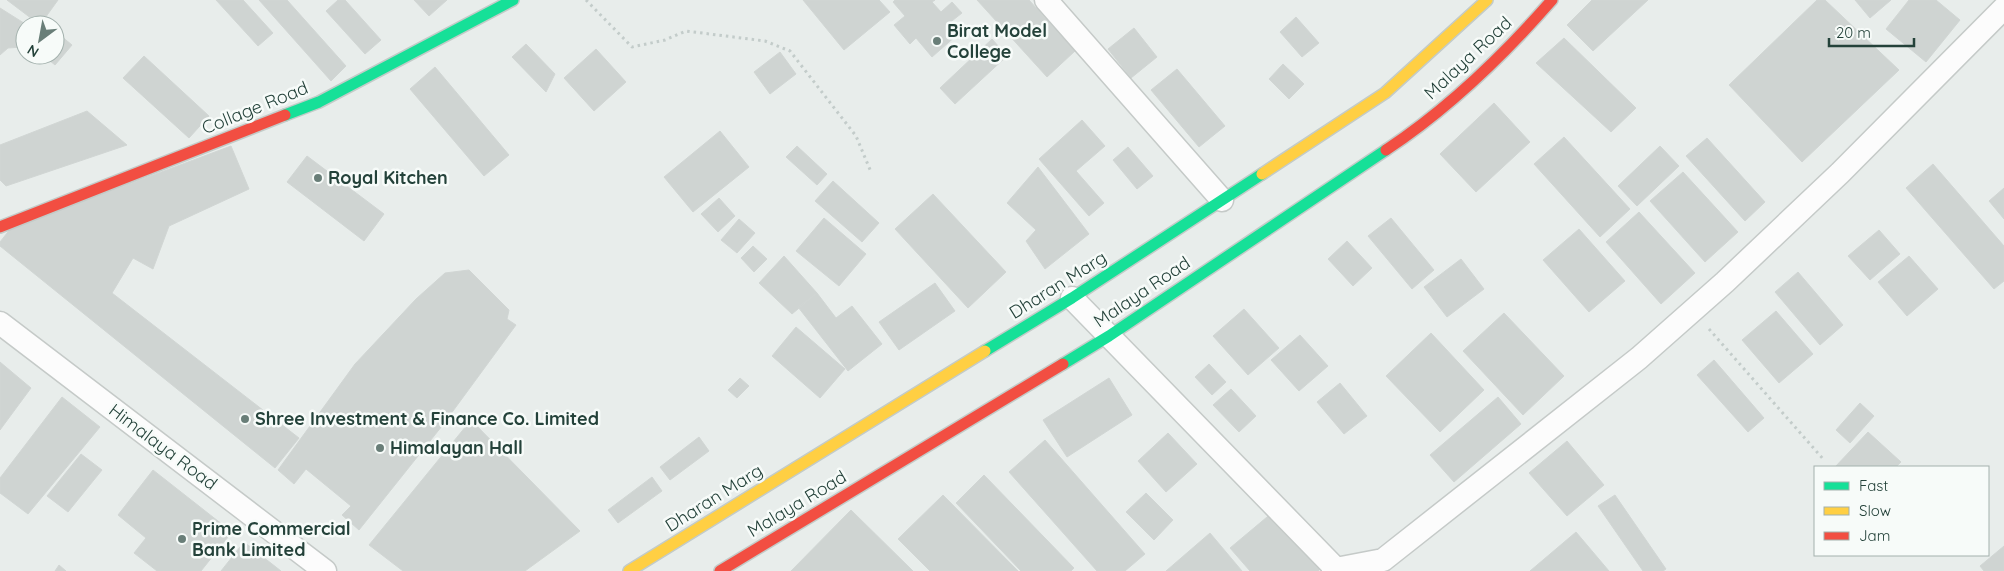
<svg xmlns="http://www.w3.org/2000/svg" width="2004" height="571" font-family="Quicksand,sans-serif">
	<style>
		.building { fill: #cfd4d2; stroke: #d1d6d4 }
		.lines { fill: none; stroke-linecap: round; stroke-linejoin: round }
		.street-casing { stroke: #c5cac8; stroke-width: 25 }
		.fast-casing { stroke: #c3cbc8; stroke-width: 14 }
		.slow-casing { stroke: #c3cbc8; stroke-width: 14 }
		.jam-casing { stroke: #c3cbc8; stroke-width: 14 }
		.path { stroke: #c3ccca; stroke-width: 3; stroke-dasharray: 2.5 4; stroke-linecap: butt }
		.street { stroke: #fcfcfc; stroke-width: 22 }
		.fast { stroke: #16e098; stroke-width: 11 }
		.slow { stroke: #ffcf43; stroke-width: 11 }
		.jam { stroke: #f24e42; stroke-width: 11 }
		.poi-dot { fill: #697e78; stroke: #f7fbf9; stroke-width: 2 }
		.labels { text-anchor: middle; stroke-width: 5; stroke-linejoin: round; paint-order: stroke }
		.poi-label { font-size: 18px; font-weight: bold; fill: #24423a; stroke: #f7fbf9; text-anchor: start }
		.street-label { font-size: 18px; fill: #24423a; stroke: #f7fbf9 }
	</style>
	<rect width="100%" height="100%" fill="#e8edeb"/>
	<!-- building -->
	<path class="building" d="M7 0H58L40 25Z
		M216 0H243L273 33 258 46Z
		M259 0H287L346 66 331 81Z
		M338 0H345L381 40 365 54 326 11Z
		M414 0H447L429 16Z
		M803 0H879L890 12 844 50Z
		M895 0H935L932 2 941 12 952 2 962 13 948 24 957 35 932 57 916 38 910 44 894 25 905 16 893 2Z
		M977 0H1029L1075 51 1047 77Z
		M1592 0H1648L1593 51 1567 25Z
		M1817 0H1825L1899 70 1802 162 1729 85Z
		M1855 0H1891L1870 18Z
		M1909 0H1936L1960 20 1926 62 1886 29Z
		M0 8 27 25H25V45L22 47 8 48 0 55Z
		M1296 17 1319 43 1302 57 1280 32Z
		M1134 28 1157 57 1131 78 1108 49Z
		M55 31 72 45 55 65 43 55H55Z
		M1564 38 1636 108 1611 132 1536 63Z
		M992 39 1007 56 955 104 940 88Z
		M526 44 555 74 546 92 512 57Z
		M596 49 626 82 594 111 564 78Z
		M780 52 796 74 770 94 754 72Z
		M144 56 209 116 189 138 123 78Z
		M1283 64 1304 84 1289 99 1269 79Z
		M435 67 509 155 484 176 410 89Z
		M1177 69 1225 126 1199 147 1151 90Z
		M1494 103 1530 142 1476 192 1440 154Z
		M87 111 127 145 6 186 0 180V145Z
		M1082 120 1105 146 1076 171 1104 203 1089 216 1039 159Z
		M720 131 749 167 693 212 664 177Z
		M1564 137 1630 209 1600 237 1534 164Z
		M1707 138 1765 202 1745 221 1686 156Z
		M231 146 249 189 169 226 153 269 133 258 112 293 299 438 275 468 0 246V242L11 228Z
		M797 146 827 174 817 185 786 157Z
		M1660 146 1679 166 1637 206 1618 186Z
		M1128 147 1153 176 1137 189 1113 160Z
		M307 156 384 214 364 241 287 182Z
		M1933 164 2004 246V281L1994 289 1906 188Z
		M1038 167 1089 234 1045 269 1026 241 1036 230 1007 203Z
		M1683 172 1738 232 1705 262 1650 201Z
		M833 181 879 223 862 242 815 201Z
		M2004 188V219L1989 201Z
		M933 194 1006 272 968 308 895 229Z
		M719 198 735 216 718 232 701 214Z
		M1639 212 1695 273 1661 304 1606 242Z
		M824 218 866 254 839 286 796 251Z
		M1391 218 1434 270 1412 289 1368 236Z
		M739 219 755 233 737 253 721 240Z
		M1579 229 1625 281 1589 312 1543 260Z
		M1879 230 1900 254 1870 280 1848 256Z
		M1347 241 1372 268 1353 286 1328 259Z
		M753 246 767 259 754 272 741 258Z
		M784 256 817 293 792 314 759 283Z
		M1909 256 1938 289 1907 316 1878 282Z
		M1461 259 1484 289 1447 317 1424 287Z
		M469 270 509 310 507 319 516 325 442 426 359 530 342 515 351 506 306 469 294 484 278 470 355 364 416 299 445 273Z
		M1798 272 1843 325 1820 345 1775 292Z
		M935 283 955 311 899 350 879 322Z
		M817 293 836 318 852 306 882 344 848 371 798 307Z
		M1244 309 1279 348 1248 375 1213 336Z
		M1776 311 1813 354 1779 383 1742 340Z
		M1504 313 1564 376 1523 415 1463 351Z
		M796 327 845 369 820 398 772 356Z
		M1431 333 1484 390 1440 432 1386 376Z
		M1300 335 1328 366 1299 391 1271 360Z
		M1714 360 1764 418 1748 432 1697 375Z
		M0 362 31 388 0 430Z
		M1209 364 1226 382 1212 395 1195 377Z
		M740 378 749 386 737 398 728 390Z
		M1109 378 1132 415 1067 457 1043 420Z
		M1340 383 1367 416 1344 434 1317 402Z
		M1231 389 1256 416 1239 432 1213 405Z
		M62 397 100 427 28 514 0 493V478Z
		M1498 397 1521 424 1454 482 1430 455Z
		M1860 403 1874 416 1850 443 1836 430Z
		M471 420 580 531 525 571H403L369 545Z
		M1868 432 1901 462 1896 467H1835Z
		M1168 433 1197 464 1166 492 1138 461Z
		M699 437 709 451 670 480 660 467Z
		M1045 440 1145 554 1125 571H1097L1009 472Z
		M1567 441 1604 485 1567 516 1529 473Z
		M81 454 102 470 68 512 47 496Z
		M153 470 232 532 201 571H157L134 553 146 538 118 515Z
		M984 475 1074 568 1071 571H1021L956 503Z
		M652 477 662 491 618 523 608 510Z
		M1146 493 1173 520 1154 540 1126 512Z
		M943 495 1018 571H930L898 539Z
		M1615 495 1666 569 1663 571H1643L1598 506Z
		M851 510 913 571H791Z
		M1273 512 1320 569 1318 571H1250L1230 548Z
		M1576 532 1609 571H1530Z
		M1210 533 1242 571H1166Z
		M244 542 281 571H221Z
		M2004 546V571H1984L1980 566Z
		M59 565 66 571H55Z"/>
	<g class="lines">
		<defs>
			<path id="street" d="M1046 0 1222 200
				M1072 298 1338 571
				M0 323 325 571
				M1333 571 1336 569 1383 560 1639 358 1725 282 1840 173 2004 8"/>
			<path id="fast" d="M285 115 319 102 513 0
				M985 351 1072 298 1262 174
				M1063 364 1109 336 1386 150"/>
			<path id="slow" d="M1262 174 1385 93 1487 0
				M629 571 985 351"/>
			<path id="jam" d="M1386 150C1448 109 1503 56 1552 0
				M0 227 285 115
				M720 571 1063 364"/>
		</defs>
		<!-- street casing -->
		<use href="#street" class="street-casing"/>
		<!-- fast casing -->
		<use href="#fast" class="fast-casing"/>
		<!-- slow casing -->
		<use href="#slow" class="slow-casing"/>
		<!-- jam casing -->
		<use href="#jam" class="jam-casing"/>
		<!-- path -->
		<path class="path" d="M586 0 632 47 665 40 686 31 765 41 790 51 856 136 871 172
			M1709 329 1824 460"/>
		<!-- street -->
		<use href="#street" class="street"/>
		<!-- fast -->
		<use href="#fast" class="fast"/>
		<!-- slow -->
		<use href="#slow" class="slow"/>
		<!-- jam -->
		<use href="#jam" class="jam"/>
	</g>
	<!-- markers -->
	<g class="poi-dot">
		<circle cx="937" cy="41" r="5"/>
		<circle cx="318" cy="178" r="5"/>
		<circle cx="245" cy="419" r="5"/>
		<circle cx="380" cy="448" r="5"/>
		<circle cx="182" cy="539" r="5"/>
	</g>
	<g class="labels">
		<!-- poi labels -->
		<g class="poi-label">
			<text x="947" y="37">Birat Model<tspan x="947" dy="21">College</tspan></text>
			<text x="328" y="184">Royal Kitchen</text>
			<text x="255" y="425">Shree Investment &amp; Finance Co. Limited</text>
			<text x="390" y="454">Himalayan Hall</text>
			<text x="192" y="535">Prime Commercial<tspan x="192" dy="21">Bank Limited</tspan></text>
		</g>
		<!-- street labels -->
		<g class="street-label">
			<text transform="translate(1468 58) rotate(-43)" y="6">Malaya Road</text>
			<text transform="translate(255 108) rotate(-22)" y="6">Collage Road</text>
			<text transform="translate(1058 285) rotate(-32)" y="6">Dharan Marg</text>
			<text transform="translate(1142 292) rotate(-34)" y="6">Malaya Road</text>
			<text transform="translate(163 447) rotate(37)" y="6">Himalaya Road</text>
			<text transform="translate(714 498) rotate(-32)" y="6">Dharan Marg</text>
			<text transform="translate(797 504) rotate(-31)" y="6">Malaya Road</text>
		</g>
	</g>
	<!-- legend -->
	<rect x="1814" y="466" width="175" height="90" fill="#f7fbf9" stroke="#a3b1ad"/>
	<rect x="1824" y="482" width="25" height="8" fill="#16e098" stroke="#a3b1ad"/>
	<text x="1859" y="491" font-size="15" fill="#24423a">Fast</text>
	<rect x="1824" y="507" width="25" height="8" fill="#ffcf43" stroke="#a3b1ad"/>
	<text x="1859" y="516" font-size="15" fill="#24423a">Slow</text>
	<rect x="1824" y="532" width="25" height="8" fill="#f24e42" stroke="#a3b1ad"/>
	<text x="1859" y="541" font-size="15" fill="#24423a">Jam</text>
	<!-- north arrow -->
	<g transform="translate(40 40) rotate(212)"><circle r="24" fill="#f7fbf9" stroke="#a3b1ad"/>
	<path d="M0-4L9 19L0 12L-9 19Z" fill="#697e78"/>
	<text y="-8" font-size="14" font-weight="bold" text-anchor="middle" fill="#24423a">N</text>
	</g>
	<!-- scale -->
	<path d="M1829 38v8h85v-8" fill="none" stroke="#24423a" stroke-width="2.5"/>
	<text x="1836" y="38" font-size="15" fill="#24423a" stroke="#f7fbf9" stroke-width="4" paint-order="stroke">20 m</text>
</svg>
